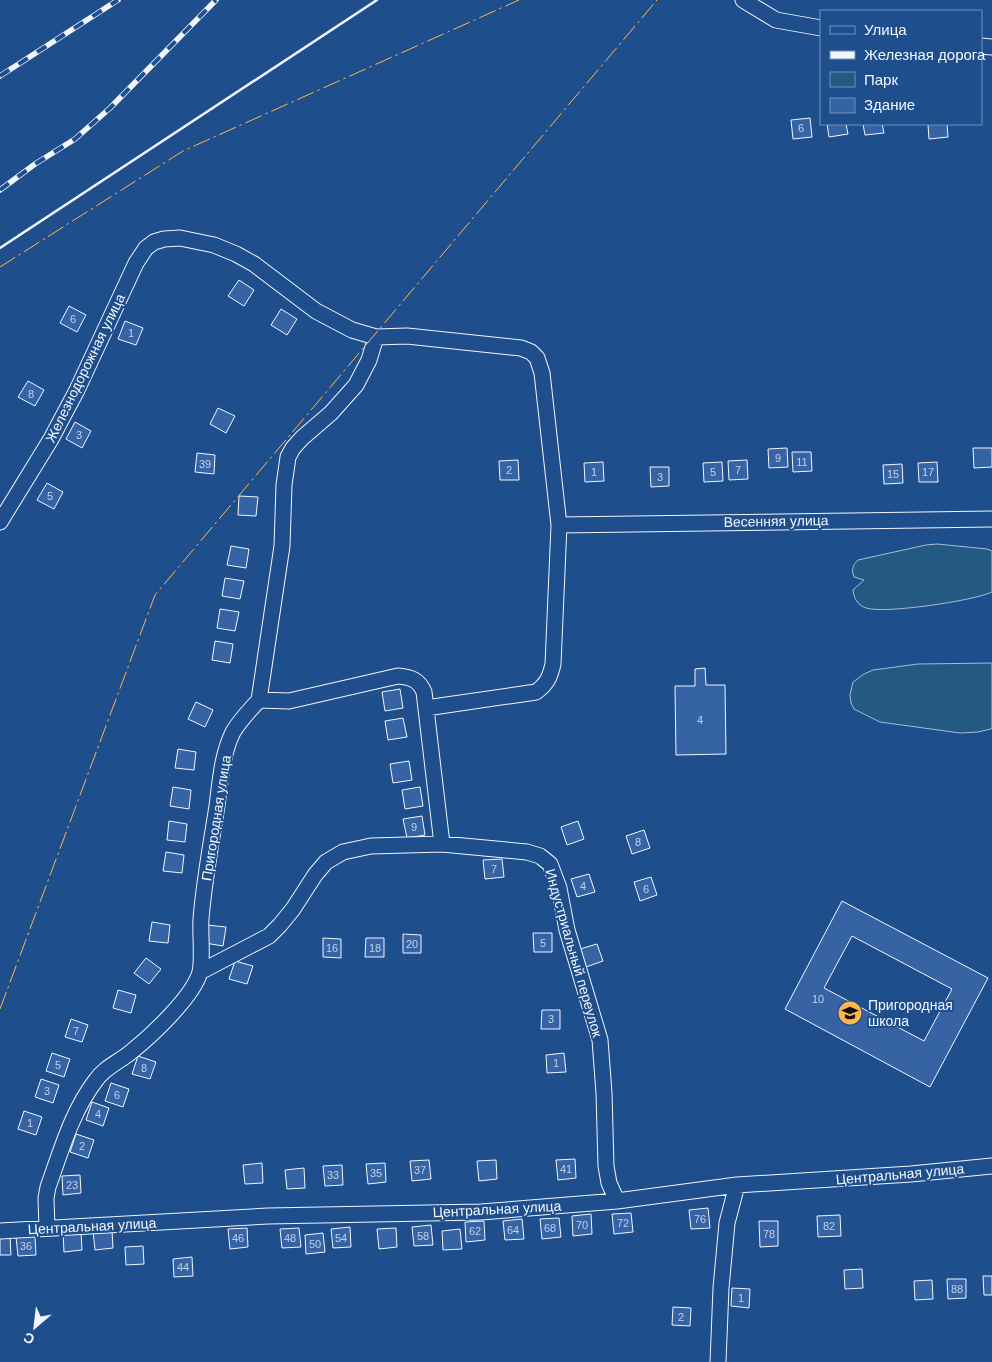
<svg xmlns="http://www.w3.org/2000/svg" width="992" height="1362" font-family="Helvetica,sans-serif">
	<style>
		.green { fill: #245a82; stroke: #a8bbd7 }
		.building { fill: #3563a3; stroke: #f2f6ff; fill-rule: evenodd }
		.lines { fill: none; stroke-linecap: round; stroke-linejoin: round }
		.minor-casing { stroke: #f2f6ff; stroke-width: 17 }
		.minor { stroke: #1f4e8c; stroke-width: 15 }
		.rail-casing { stroke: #f2f6ff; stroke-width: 5.5 }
		.rail { stroke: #1f4e8c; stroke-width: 4; stroke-dasharray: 11; stroke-linecap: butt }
		.wall { stroke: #f2f6ff; stroke-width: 2.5 }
		.power { stroke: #ffb74d; stroke-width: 1; stroke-dasharray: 18 4 2.5 4; stroke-linecap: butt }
		.labels { text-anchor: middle; stroke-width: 4; stroke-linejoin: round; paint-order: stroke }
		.number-label { font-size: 11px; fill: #c3d1e8 }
		.street-label { font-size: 14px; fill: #f2f6ff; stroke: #1f4e8c }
		.poi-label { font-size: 14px; fill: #f2f6ff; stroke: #1f4e8c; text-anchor: start }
	</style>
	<rect width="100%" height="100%" fill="#1f4e8c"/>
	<!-- green -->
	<path class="green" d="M937 544 987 549 992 551V592C973 601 884 614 866 608 857 605 854 598 853 590L864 580 854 577C851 569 853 565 858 560L926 545Z
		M992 663V728L991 729 978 732 960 733 880 722 854 709 851 703 850 695 853 682 864 674 873 670 918 664Z"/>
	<!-- building -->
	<path class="building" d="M810 118 812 137 793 139 791 120Z
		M827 124H846L848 134 829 137Z
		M863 124H882L884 133 865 135Z
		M928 124H947L948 137 929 139Z
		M239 280 254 290 244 306 228 296Z
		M69 306 86 315 77 332 60 323Z
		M281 309 297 319 287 335 271 325Z
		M125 321 143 328 136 345 118 339Z
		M28 381 44 390 35 406 18 397Z
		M218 408 235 416 226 433 210 424Z
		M75 422 91 431 82 448 66 439Z
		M787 448 788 467 769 468 768 449Z
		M973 448H992V467L974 468Z
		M792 452H811L812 471 793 472Z
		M197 453 215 455 214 474 195 472Z
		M518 460 519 480H500L499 461Z
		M747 460 748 479 729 480 728 461Z
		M603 462 604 481 585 482 584 463Z
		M722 462 723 481 704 482 703 463Z
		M937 462 938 482H919L918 463Z
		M902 464 903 483 884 484 883 465Z
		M650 467H669V486L651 487Z
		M47 483 63 492 54 509 37 500Z
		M239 496 258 497 256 516 238 515Z
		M231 546 249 549 246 568 227 565Z
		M225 578 244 581 240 599 222 596Z
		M220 609 239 612 235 631 217 628Z
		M215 641 233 644 230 663 212 660Z
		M705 668 706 685H725L726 754 676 755 675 686H695V669Z
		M400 689 403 708 385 711 382 692Z
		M196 702 213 710 205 727 188 719Z
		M403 718 407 737 388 740 385 721Z
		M178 749 196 752 194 770 175 768Z
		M409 761 412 780 393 783 390 764Z
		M173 787 191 790 189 809 170 806Z
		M420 787 423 806 405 809 402 790Z
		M422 816 425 835 407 838 403 819Z
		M169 821 187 824 185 842 167 840Z
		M578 821 584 839 567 845 561 827Z
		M644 830 650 848 632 854 626 836Z
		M166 852 184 855 182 873 163 871Z
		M502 859 504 877 485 879 483 860Z
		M589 874 595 892 577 897 571 879Z
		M651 877 657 895 640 901 634 882Z
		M842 901 988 978 930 1087 785 1009ZM852 936 952 989 924 1041 824 988Z
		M152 922 170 925 168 943 149 941Z
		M207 925 226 927 223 946 205 943Z
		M533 933H552V952H534Z
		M403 934 421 935V953H403Z
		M323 938 341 939V958L323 957Z
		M366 938H384V957H365Z
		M597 944 603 961 586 967 580 949Z
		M146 958 161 969 149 984 134 973Z
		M235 961 253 966 247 984 229 979Z
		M118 990 136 995 131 1013 113 1008Z
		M542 1010H560V1029H541Z
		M71 1019 88 1025 82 1042 65 1037Z
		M52 1053 70 1059 64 1077 46 1071Z
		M564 1053 566 1072 547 1073 546 1055Z
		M138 1056 156 1062 150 1079 132 1074Z
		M41 1079 59 1085 53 1103 35 1097Z
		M111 1083 129 1089 123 1107 105 1101Z
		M92 1102 109 1108 103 1126 86 1120Z
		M24 1111 42 1117 36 1135 18 1129Z
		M76 1134 94 1140 88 1158 70 1152Z
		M575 1159 576 1178 558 1180 556 1160Z
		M429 1160 431 1179 412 1181 410 1161Z
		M496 1160 497 1179 479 1181 477 1161Z
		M262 1163 263 1183 245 1184 243 1165Z
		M385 1163 386 1182 368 1184 366 1164Z
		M342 1165 343 1185 325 1186 323 1166Z
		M304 1168 305 1188 287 1189 285 1170Z
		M80 1175 81 1193 63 1195 62 1176Z
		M708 1208 710 1228 691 1229 689 1210Z
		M631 1213 633 1232 614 1234 612 1214Z
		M591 1214 592 1234 573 1236 572 1216Z
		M840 1215 841 1236 818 1237 817 1216Z
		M559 1218 561 1237 542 1239 540 1219Z
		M522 1219 524 1239 505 1240 503 1221Z
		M484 1221 485 1240 466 1242 465 1222Z
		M759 1221H778V1246L760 1247Z
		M431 1225 433 1245 414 1246 412 1227Z
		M350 1227 351 1247 333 1248 331 1229Z
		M247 1228 248 1247 230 1249 228 1229Z
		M299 1228 301 1247 282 1248 280 1229Z
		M396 1228 397 1247 379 1249 377 1229Z
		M460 1229 462 1249 443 1250 442 1231Z
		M112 1230 113 1248 95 1250 93 1231Z
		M81 1232 82 1250 64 1252 63 1233Z
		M323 1233 325 1252 306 1254 305 1235Z
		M10 1236 11 1255H0V1237Z
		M35 1236 36 1255 18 1256 16 1237Z
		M143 1246 144 1264 126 1265 125 1247Z
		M192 1257 193 1276 174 1277 173 1259Z
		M862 1269 863 1288 845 1289 844 1270Z
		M983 1276H992V1295H984Z
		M947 1279H966V1298L948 1299Z
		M932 1280 933 1299 915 1300 914 1281Z
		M732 1288 750 1289 749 1308 731 1306Z
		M673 1307 691 1308 690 1326 672 1325Z"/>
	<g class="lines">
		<defs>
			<path id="minor" d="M743 0 776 20 821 28
				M981 46 992 47
				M0 522 51 439 77 390 136 263 146 248 154 242 164 239 180 238 214 245 236 254 254 264 316 311 352 330 376 337 407 336 521 348 531 352 537 358 542 373 559 525 553 664C550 677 547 684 536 692L426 708
				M559 525 992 519
				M259 700 289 701 398 676C411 677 419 680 424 692L442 844
				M200 972 269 936 280 925 293 909 315 875 326 862 343 852 371 846 442 844 527 852 540 856 550 864 559 888 567 930 600 1040 604 1093 606 1166 609 1183 617 1201
				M47 1228 46 1198 48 1187C61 1151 72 1111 96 1080 105 1067 119 1062 131 1052 151 1036 193 997 200 972 203 960 200 933 201 919 204 881 211 844 217 806 220 782 222 754 233 732 240 720 250 710 259 700L282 546 284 485 288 457 293 448 302 438 331 413 356 385 369 360 376 337
				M0 1231 268 1216 481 1212 617 1201 737 1185 911 1174 992 1166
				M718 1362 721 1288 727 1223 737 1185"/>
		</defs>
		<!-- minor casing -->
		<use href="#minor" class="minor-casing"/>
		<!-- minor -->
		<use href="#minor" class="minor"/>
		<defs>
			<path id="rail" d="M0 76 118 0
				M0 190 35 164 75 139 110 108 216 0"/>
		</defs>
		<!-- rail casing -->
		<use href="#rail" class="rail-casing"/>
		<!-- rail -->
		<use href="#rail" class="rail"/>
		<!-- wall -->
		<path class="wall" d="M0 248 377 0"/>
		<!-- power -->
		<path class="power" d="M0 267 183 151 519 0
			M0 1009 155 595 657 0"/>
	</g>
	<!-- icons -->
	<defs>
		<symbol id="school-disc" viewBox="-11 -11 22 22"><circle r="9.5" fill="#ffb74d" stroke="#1f4e8c"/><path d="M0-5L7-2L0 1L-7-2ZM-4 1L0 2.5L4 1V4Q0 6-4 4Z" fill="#111"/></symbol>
	</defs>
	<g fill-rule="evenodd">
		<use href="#school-disc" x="836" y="999" width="28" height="28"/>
	</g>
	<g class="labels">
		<!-- number labels -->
		<g class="number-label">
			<text x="801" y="132">6</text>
			<text x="73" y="323">6</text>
			<text x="131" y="337">1</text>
			<text x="31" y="398">8</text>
			<text x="79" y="439">3</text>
			<text x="778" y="462">9</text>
			<text x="802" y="466">11</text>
			<text x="205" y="468">39</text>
			<text x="509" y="474">2</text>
			<text x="738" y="474">7</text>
			<text x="594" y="476">1</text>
			<text x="713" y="476">5</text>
			<text x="928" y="476">17</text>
			<text x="893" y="478">15</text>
			<text x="660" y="481">3</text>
			<text x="50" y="500">5</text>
			<text x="700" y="724">4</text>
			<text x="414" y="831">9</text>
			<text x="638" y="846">8</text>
			<text x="494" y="873">7</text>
			<text x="583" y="890">4</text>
			<text x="646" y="893">6</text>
			<text x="543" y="947">5</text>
			<text x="412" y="948">20</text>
			<text x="332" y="952">16</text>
			<text x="375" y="952">18</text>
			<text x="818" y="1003">10</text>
			<text x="551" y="1023">3</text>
			<text x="76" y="1035">7</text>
			<text x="556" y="1067">1</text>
			<text x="58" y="1069">5</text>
			<text x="144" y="1072">8</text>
			<text x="47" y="1095">3</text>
			<text x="117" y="1099">6</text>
			<text x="98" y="1118">4</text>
			<text x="30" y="1127">1</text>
			<text x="82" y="1150">2</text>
			<text x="566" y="1173">41</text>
			<text x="420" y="1174">37</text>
			<text x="376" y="1177">35</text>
			<text x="333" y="1179">33</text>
			<text x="72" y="1189">23</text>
			<text x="700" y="1223">76</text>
			<text x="623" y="1227">72</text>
			<text x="582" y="1229">70</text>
			<text x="829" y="1230">82</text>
			<text x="550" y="1232">68</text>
			<text x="513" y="1234">64</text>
			<text x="475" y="1235">62</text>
			<text x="769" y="1238">78</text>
			<text x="423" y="1240">58</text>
			<text x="238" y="1242">46</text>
			<text x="290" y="1242">48</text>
			<text x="341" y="1242">54</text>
			<text x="315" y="1248">50</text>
			<text x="26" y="1250">36</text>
			<text x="183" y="1271">44</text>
			<text x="957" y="1293">88</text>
			<text x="741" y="1302">1</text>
			<text x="681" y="1321">2</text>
		</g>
		<!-- street labels -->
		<g class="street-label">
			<text transform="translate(85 368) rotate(-64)" y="5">Железнодорожная улица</text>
			<text transform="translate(776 521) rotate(-1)" y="5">Весенняя улица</text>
			<text transform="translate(216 818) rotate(-81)" y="5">Пригородная улица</text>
			<text transform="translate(574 953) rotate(74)" y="5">Индустриальный переулок</text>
			<text transform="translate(900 1174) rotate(-5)" y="5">Центральная улица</text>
			<text transform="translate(497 1209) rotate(-3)" y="5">Центральная улица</text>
			<text transform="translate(92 1226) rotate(-3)" y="5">Центральная улица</text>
		</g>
		<!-- poi labels -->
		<g class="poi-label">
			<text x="868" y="1010">Пригородная<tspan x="868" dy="16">школа</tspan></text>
		</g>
	</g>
	<!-- legend -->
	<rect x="820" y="10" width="162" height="115" fill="#1f4e8c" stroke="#7391ba"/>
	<rect x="830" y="26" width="25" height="8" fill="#1f4e8c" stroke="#7391ba"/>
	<text x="864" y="35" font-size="15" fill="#f2f6ff">Улица</text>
	<rect x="830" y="51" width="25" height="8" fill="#f2f6ff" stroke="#7391ba"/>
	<text x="864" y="60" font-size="15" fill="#f2f6ff">Железная дорога</text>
	<rect x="830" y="72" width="25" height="15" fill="#245a82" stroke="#7391ba"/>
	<text x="864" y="85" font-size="15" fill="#f2f6ff">Парк</text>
	<rect x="830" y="98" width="25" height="15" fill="#3563a3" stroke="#7391ba"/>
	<text x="864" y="110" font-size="15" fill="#f2f6ff">Здание</text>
	<!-- north arrow -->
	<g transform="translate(35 1327) rotate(208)" stroke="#1f4e8c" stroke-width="4" paint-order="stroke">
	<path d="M0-4L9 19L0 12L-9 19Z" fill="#f2f6ff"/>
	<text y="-8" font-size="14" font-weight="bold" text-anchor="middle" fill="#f2f6ff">С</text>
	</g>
</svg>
